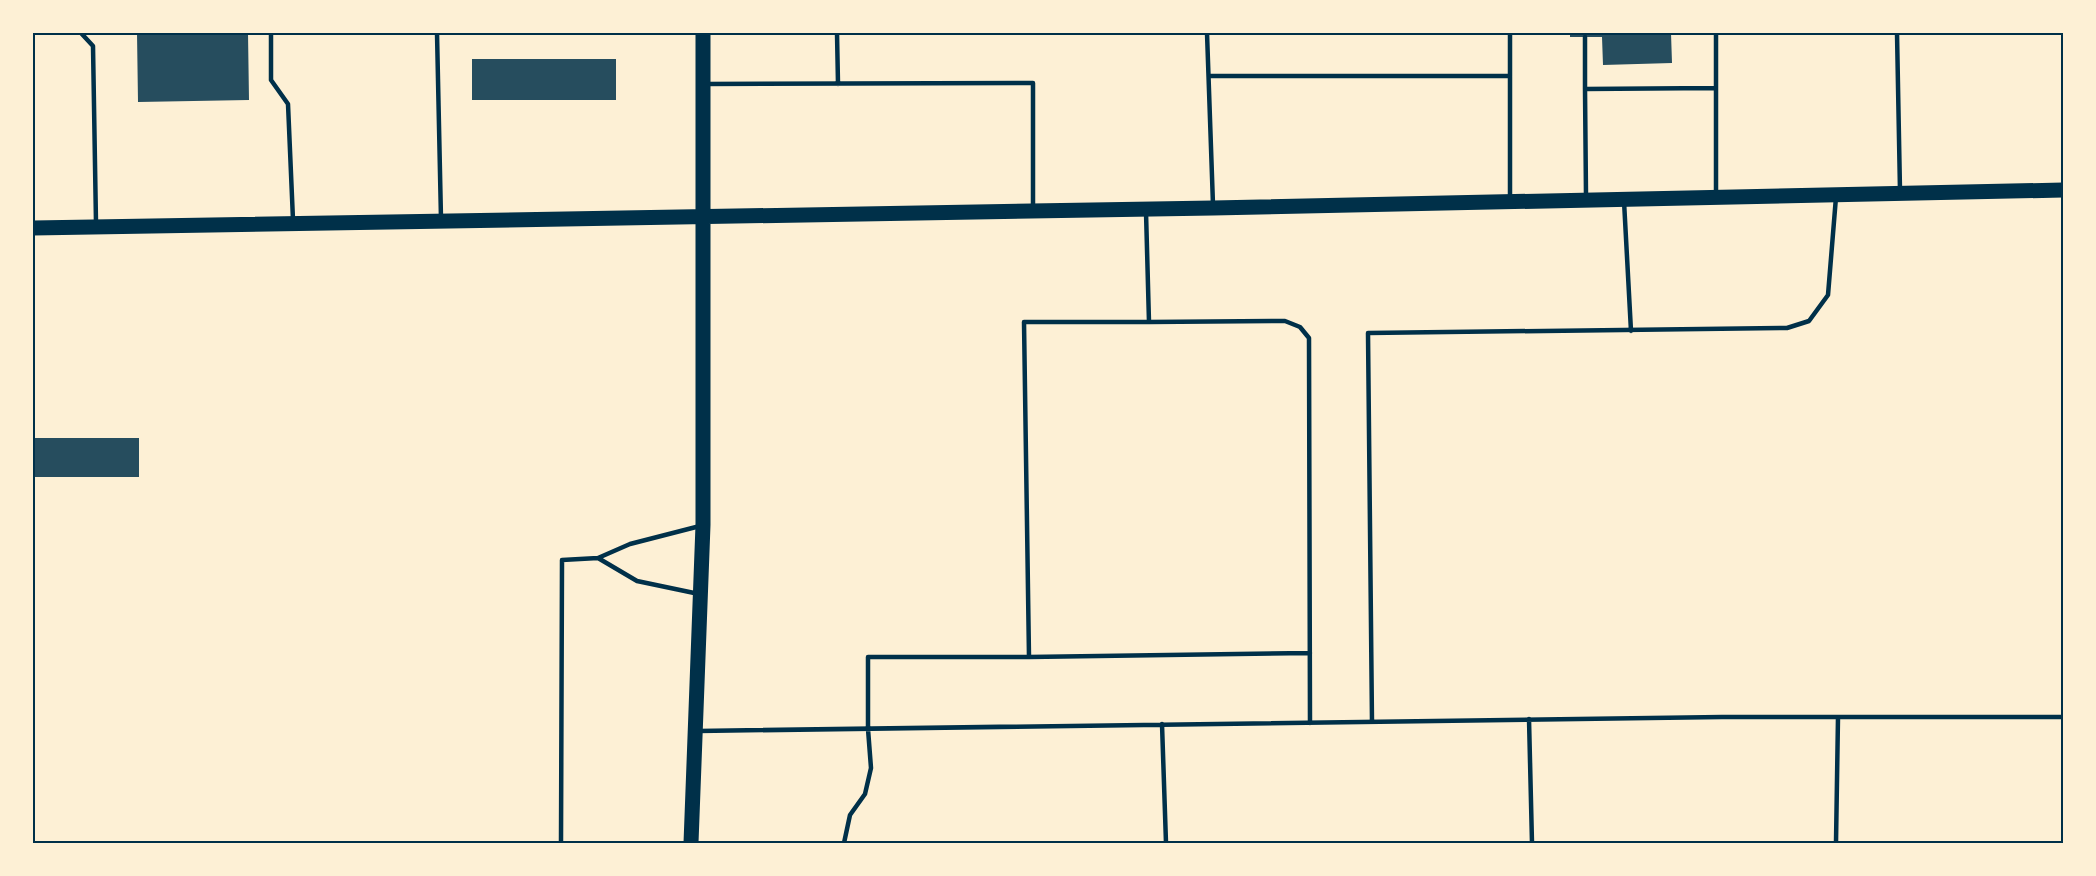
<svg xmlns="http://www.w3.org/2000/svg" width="2096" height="876" font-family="Lora,serif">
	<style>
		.building { fill: #264d5e }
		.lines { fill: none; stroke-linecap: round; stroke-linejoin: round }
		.service { stroke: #003049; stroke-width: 4.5 }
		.primary { stroke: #003049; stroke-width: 15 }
		.neatline { fill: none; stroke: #003049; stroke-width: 2 }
	</style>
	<rect width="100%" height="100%" fill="#fdf0d5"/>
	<!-- building -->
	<path class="building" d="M137 33H248L249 100 138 102Z
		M1570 33H1671L1672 63 1603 65 1602 37H1570Z
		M472 59H616V100H472Z
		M33 438H139V477H33Z"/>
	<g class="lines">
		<!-- service -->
		<path class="service" d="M81 33 93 46 96 223
			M271 33V80L288 104 293 220
			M437 33 441 219
			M837 33 838 84
			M1207 33 1213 205
			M1897 33 1900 191
			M1209 76H1510
			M705 84 1033 83V209
			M1585 89V37
			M1716 194V33
			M1586 196 1585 89 1716 88
			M1510 198V33
			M1624 201 1631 331
			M1146 212 1149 322 1285 321 1300 327 1309 338 1310 723
			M598 558 637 581 699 594
			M1029 657 1024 322H1149
			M1529 719 1532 843
			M1372 722 1368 333 1787 328 1809 321 1828 295 1836 197
			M1162 724 1166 843
			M698 731 1722 717H2063
			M561 843 562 560 598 558 630 544 700 526
			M844 843 850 815 865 794 871 768 868 729V657H1029L1310 653
			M1836 843 1838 717"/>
		<!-- primary -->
		<path class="primary" d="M33 228 1213 208 2063 190
			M691 843 703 525V33"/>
	</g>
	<!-- border -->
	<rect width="2096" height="876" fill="none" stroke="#fdf0d5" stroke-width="69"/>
	<rect x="34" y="34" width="2028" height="808" class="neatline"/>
</svg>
